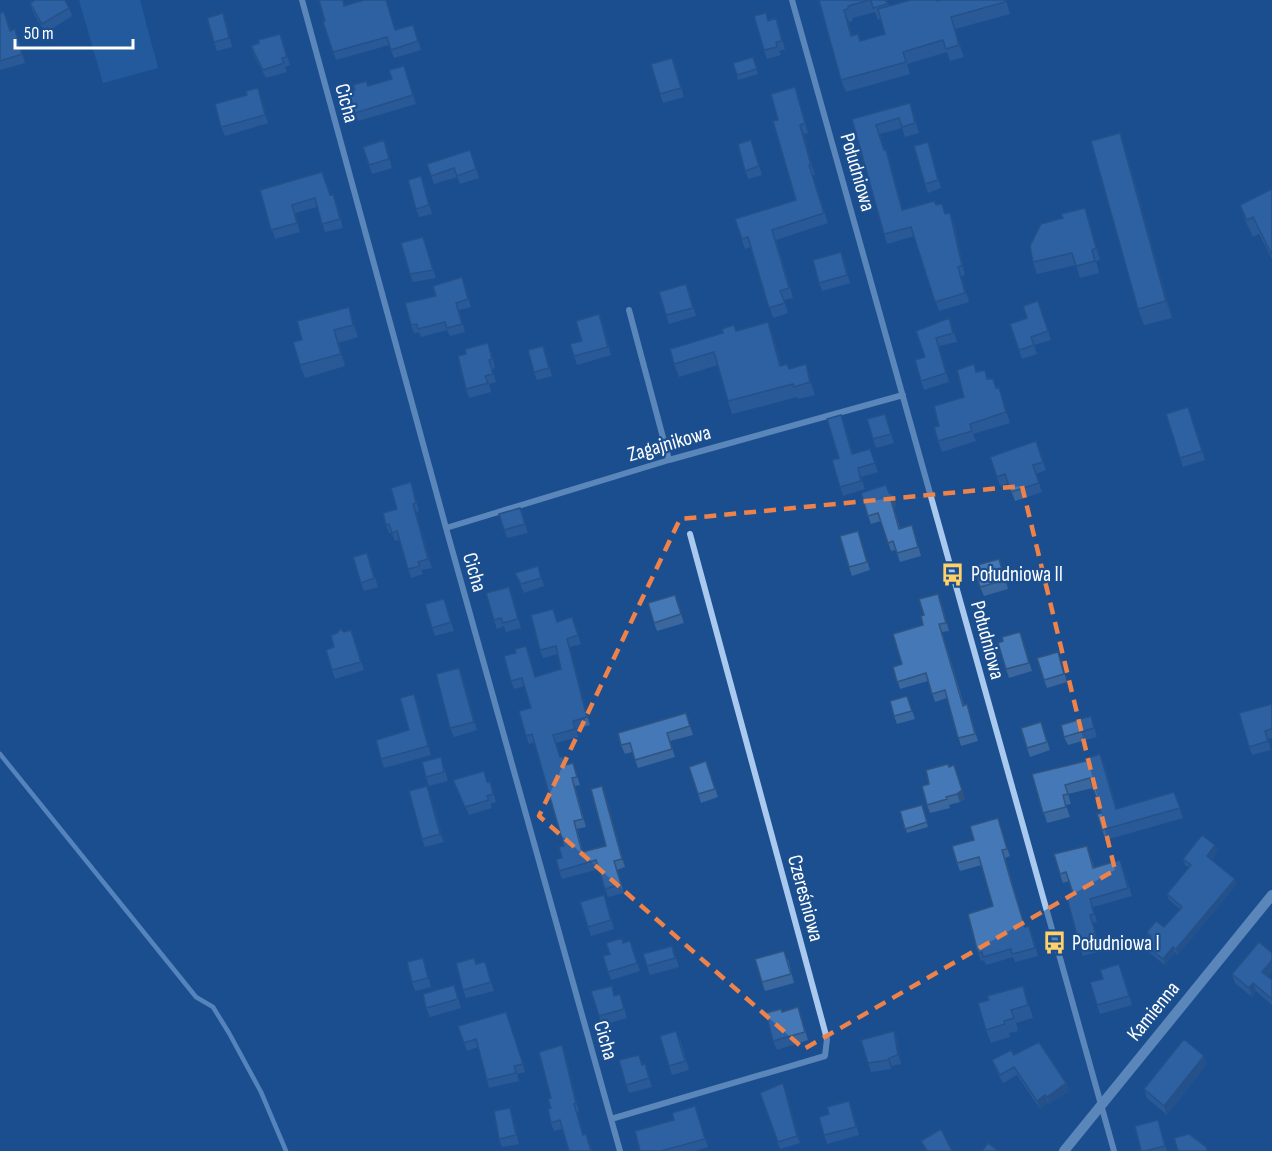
<svg xmlns="http://www.w3.org/2000/svg" width="1272" height="1151" font-family="'Sofia Sans Condensed',sans-serif">
	<style>
		.green { fill: #2e69ad }
		.lines { fill: none; stroke-linecap: round; stroke-linejoin: round }
		.stream { stroke: #9cc4f0; stroke-width: 4.5 }
		.minor { stroke: #a9c9ee; stroke-width: 6 }
		.tertiary { stroke: #a9c9ee; stroke-width: 10 }
		.wall { fill: #3a679d; fill-rule: evenodd }
		.shaded-wall { fill: #305480 }
		.building { fill: #4478b7; stroke: #305480; stroke-width: 1.5 }
		.marked { fill: none; stroke: #ee8249; stroke-width: 4.5; stroke-dasharray: 12 8; stroke-linejoin: round }
		.labels { text-anchor: middle; stroke-width: 4.5; stroke-linejoin: round; paint-order: stroke }
		.street-label { font-size: 21px; fill: #fff; stroke: #1b4f8f }
		.poi-label { font-size: 21px; fill: #fff; stroke: #1b4f8f; text-anchor: start }
	</style>
	<rect width="100%" height="100%" fill="#1b4f8f"/>
	<!-- green -->
	<path class="green" d="M79 0H140L158 68 103 83Z"/>
	<g class="lines">
		<!-- stream -->
		<path class="stream" d="M0 754 196 997 213 1007 229 1033 261 1092 286 1151"/>
		<!-- minor -->
		<path class="minor" d="M302 0 446 528 620 1151
			M792 0 1114 1151
			M629 310 669 460
			M446 528 669 460 903 395
			M611 1119 825 1056 827 1039 690 534"/>
		<!-- tertiary -->
		<path class="tertiary" d="M1064 1151 1272 895"/>
	</g>
	<!-- wall -->
	<path class="wall" d="M364 0H386L395 30 416 33 421 50 394 58 389 45 336 60 323 22 345 6Z
		M819 0H887L889 6 911 0H937V1L1006 0 1010 14 955 29 964 57 950 61 947 52 907 64 910 74 846 92 841 80ZM875 12 878 20 880 19 885 34 861 41 852 35 849 22 853 21 852 18Z
		M30 3 69 8 72 16 45 33 33 12Z
		M0 13 7 20 10 31 15 29 25 63 0 70Z
		M768 21 779 27 785 49 779 51 781 55 767 59 764 50Z
		M226 22 232 47 217 51 214 42Z
		M280 34 290 65 285 67 287 72 266 78 254 55 251 46Z
		M753 57 758 74 738 80 733 63Z
		M404 66 416 104 358 121 349 92 392 79Z
		M675 66 684 97 663 103 660 94Z
		M247 95 261 96 268 123 225 136 221 127Z
		M798 97 808 133 804 134 815 175H812L828 223 776 240 793 298 784 300 788 313 773 318 751 247 745 249 735 219 796 200Z
		M913 112 919 133 905 137 902 128 880 134 884 150H886L889 159 903 210 936 205 954 222 965 275 961 276 969 302 939 311 914 236 887 244 852 119Z
		M384 140 392 168 372 174 369 165Z
		M928 142 941 188 928 193 925 184Z
		M754 149 762 175 748 179 745 171Z
		M470 150 479 178 460 184 457 177 434 184 427 164Z
		M1126 150 1172 318 1144 325 1138 309Z
		M421 176 432 214 419 217 416 209Z
		M1272 189V259L1259 234 1253 237 1246 222 1240 205Z
		M260 190 330 195 336 202 343 228 325 232 317 207 295 213 300 232 275 239Z
		M1089 219 1100 260 1096 261 1099 273 1080 278 1076 265 1037 274 1033 262Z
		M423 237 436 278 413 282 410 274Z
		M844 260 850 283 822 291 819 283Z
		M462 277 471 307 459 310 465 332 450 336 447 330 421 337 419 332 414 333 411 325 436 296Z
		M686 284 696 316 669 324 666 315Z
		M1038 301 1051 340 1034 345 1037 354 1022 359 1010 324 1027 318Z
		M949 318 957 342 939 346 949 382 924 390 921 381 925 357 916 331Z
		M353 320 358 337 339 343 345 366 305 378 300 365 302 340Z
		M602 322 611 355 577 365 570 344 582 341Z
		M737 331 773 335 781 365 787 364 789 369 806 364 815 395 798 399 797 397 732 414 728 401 718 365 679 377 674 364Z
		M543 346 552 376 537 380 534 372Z
		M491 351 495 368 492 369 496 382 489 384 491 392 469 398 466 389Z
		M985 370 988 379 996 388 999 387 1010 423 973 434 976 441 942 452 938 441 939 426 964 397 976 372Z
		M1188 407 1205 460 1183 467 1166 414Z
		M885 414 894 443 876 448 873 439Z
		M844 423 853 454 873 458 878 472 861 477 865 489 843 496 840 487Z
		M1036 441 1046 470 1036 474 1042 492 1015 501 1008 483 1000 486 990 457Z
		M411 482 419 511 416 512 432 568 421 570 423 574 411 578 399 540 395 541 392 533H389L386 525 397 509Z
		M889 493 896 504 894 509 900 528 912 525 921 556 900 562 896 550 891 551 881 521 871 524 868 516Z
		M520 508 528 533 507 538 499 514Z
		M858 531 870 570 852 576 849 567Z
		M367 553 378 587 364 591 361 583Z
		M538 566 544 586 524 593 515 573Z
		M1002 567 1008 589 984 596 980 587Z
		M675 595 684 623 657 631 654 623Z
		M512 596 521 628 506 632 504 626 497 629 494 620Z
		M941 602 949 631 942 632 964 705 967 704 978 741 961 746 947 698 935 702 928 681 900 689 893 667 902 664 923 625 924 615Z
		M447 608 454 631 435 636 432 628Z
		M572 617 581 644 570 647 590 725 576 729 578 737 556 743 560 757 566 765 573 763 580 785 575 786 586 827 577 829 583 852 606 846 602 786 605 794 625 867 617 870 624 893 608 897 599 869 562 879 559 871 564 846 535 742 529 744 526 736 531 708 525 686 514 689 511 681 529 654 535 677 561 669 558 654 543 658 540 650 558 622Z
		M354 638 364 670 335 679 332 670 334 647Z
		M1023 641 1032 671 1009 678 1006 669Z
		M1058 652 1067 682 1047 688 1044 680Z
		M462 676 477 730 454 737 450 728Z
		M907 696 915 719 897 724 894 716Z
		M417 703 431 755 384 768 381 759 409 730Z
		M1272 704V738L1268 739 1271 750 1252 755 1249 747Z
		M686 713 693 735 670 741 675 757 638 768 632 752 625 754 621 745Z
		M1091 716 1097 737 1068 745 1064 737Z
		M1044 731 1050 750 1030 757 1027 748Z
		M441 757 448 781 429 786 426 777Z
		M706 761 718 797 701 803 689 767Z
		M1104 764 1117 809 1174 792 1183 818 1106 840 1102 830 1101 813 1093 788 1068 794 1071 804 1066 805 1070 817 1047 823 1032 774Z
		M926 770 965 799 960 802 949 805 950 808 930 813 927 805 929 784Z
		M453 780 490 781 496 802 490 804 492 808 469 815Z
		M430 794 444 842 425 847 422 839Z
		M922 805 928 827 907 833 900 811Z
		M1000 826 1010 856 1005 858 1015 893 1025 927 1032 934 1038 956 1015 962 1013 957 986 965 984 960 981 961 978 953 993 906 982 865 960 871 957 863 974 840Z
		M1087 846 1094 867 1123 868 1132 896 1093 907 1097 922 1093 923 1101 951 1083 956 1080 947 1074 896 1069 881 1063 883 1060 874Z
		M1218 851 1211 860 1237 884 1178 955 1175 952 1165 965 1146 950 1144 944 1149 938 1147 932 1164 927 1180 909 1169 900 1167 894 1189 867 1185 865 1183 859Z
		M604 895 614 929 591 936 588 927Z
		M630 941 640 971 611 980 608 972 623 943Z
		M672 946 679 967 650 975 643 954Z
		M423 958 431 987 415 991 412 982Z
		M788 959 794 983 765 991 762 982Z
		M485 962 494 991 466 998 463 990 476 964Z
		M1122 972 1132 1005 1100 1014 1097 1005Z
		M1232 974 1268 977 1272 980V1005L1256 991 1252 997 1235 983Z
		M1023 986 1033 1018 1016 1023 1018 1031 1009 1033 1010 1037 991 1043 986 1030 989 1000Z
		M457 994 461 1008 430 1017 426 1008Z
		M620 994 627 1018 602 1025 599 1016 615 996Z
		M798 1007 808 1040 777 1050 773 1041 782 1012Z
		M506 1012 525 1072 517 1074 519 1081 489 1088 478 1047 467 1051 458 1026Z
		M894 1031 897 1039 901 1064 892 1066 891 1069 871 1072 868 1063Z
		M680 1039 689 1070 672 1075 669 1066Z
		M565 1053 579 1111 577 1112 583 1135 589 1142 592 1151H568H569L562 1129 554 1131 551 1123V1098Z
		M1014 1055 1066 1083 1069 1091 1049 1104 1048 1103 1040 1109 1017 1075 1003 1083 995 1068 992 1060Z
		M645 1064 652 1087 629 1093 626 1085 642 1065Z
		M1207 1064 1167 1115 1147 1098 1144 1089Z
		M786 1091 800 1143 780 1149 760 1093Z
		M695 1106 708 1147 695 1151H640L674 1120Z
		M852 1110 859 1135 827 1144 824 1135 829 1114Z
		M513 1116 519 1144 502 1147 499 1139Z
		M1161 1129 1167 1151H1141Z"/>
	<!-- shaded-wall -->
	<path class="shaded-wall" d="M844 10 849 22 855 48 851 36Z
		M951 17 955 29 964 57 959 45Z
		M258 88 261 96 268 123 265 115Z
		M800 125 804 134 815 175 811 165Z
		M1120 133 1126 150 1172 318 1166 301Z
		M886 150 889 159 905 220 902 210Z
		M1085 208 1089 219 1100 260 1096 248Z
		M950 213 954 222 965 275 962 265Z
		M349 307 353 320 358 337 353 325Z
		M768 322 773 335 785 378 780 366Z
		M334 330 339 343 345 366 341 354Z
		M806 364 810 377 815 395 810 382Z
		M893 496 896 504 894 509 902 537 891 500Z
		M413 504 416 512 432 568 428 559Z
		M567 639 570 647 590 725 587 717Z
		M459 668 462 676 477 730 474 722Z
		M414 694 417 703 431 755 428 746Z
		M1100 754 1104 764 1119 819 1116 809Z
		M954 765 965 799 960 802 957 794Z
		M427 786 430 794 444 842 440 834Z
		M602 786 605 794 625 867 622 859Z
		M1215 845 1218 851 1209 862 1207 856Z
		M1235 879 1237 884 1178 955 1176 949Z
		M1173 947 1175 952 1165 965 1163 959Z
		M1272 960V972L1265 980 1262 972Z
		M1253 983 1256 991 1252 997 1249 988Z
		M894 1031 897 1039 901 1064 898 1055Z
		M562 1045 565 1053 579 1111 576 1103Z
		M1204 1056 1207 1064 1167 1115 1164 1106Z
		M889 1058 892 1066 891 1069 888 1060Z
		M783 1083 786 1091 800 1143 797 1136Z
		M1066 1083 1069 1091 1049 1104 1047 1097Z
		M1045 1095 1048 1103 1040 1109 1037 1101Z
		M510 1108 513 1116 519 1144 516 1135Z"/>
	<!-- building -->
	<path class="building" d="M35 0H65L69 8 42 24 30 3Z
		M319 0H343L344 6 364 0H386L395 30 413 25 418 41 391 50 387 37 333 52 323 22 325 21Z
		M819 0H870L848 6V9L844 10 851 36 858 34 860 41 885 34 878 9 911 0H936L937 1 942 0H1005V2L951 17 959 45 946 49 943 40 903 52 906 62 841 80Z
		M871 0H886L887 4 873 8Z
		M4 12 10 31 15 29 22 54 0 61V13Z
		M223 13 229 38 214 42 207 18Z
		M766 13 768 21 776 18 782 41 776 42 777 47 764 50 754 16Z
		M280 34 287 57 282 58 284 63 263 70 251 46 259 43 258 40Z
		M753 57 757 69 737 75 733 63Z
		M672 58 681 88 660 94 651 64Z
		M404 66 413 95 355 113 349 92 355 90 353 85 366 81 368 86 392 79 389 70Z
		M795 87 805 123 800 125 811 165H809L824 213 772 230 789 288 780 291 785 303 769 308 748 237 742 239 735 219 796 200 773 121 778 120 771 94Z
		M258 88 265 115 221 127 215 104 247 95 246 91Z
		M910 103 915 123 902 127 899 118 876 125 884 150H886L902 210 934 201 936 205 942 204 945 214 950 213 962 265 958 267 965 293 935 302 911 227 884 234 852 119Z
		M1120 133 1166 301 1138 309 1091 141Z
		M384 140 389 159 369 165 363 147Z
		M751 140 759 166 745 171 738 144Z
		M928 142 938 180 925 184 914 146Z
		M470 150 476 169 457 176 454 168 431 176 427 164Z
		M322 172 330 195 333 194 340 219 322 224 315 198 292 205 297 223 271 230 260 190Z
		M421 176 429 205 416 209 408 180Z
		M1272 189V255L1253 217 1247 220 1240 205Z
		M1085 208 1096 248 1092 250 1095 261 1076 266 1072 253 1033 262 1030 246 1041 224 1063 218 1061 214Z
		M423 237 433 270 410 274 401 243Z
		M841 252 847 275 819 283 813 260Z
		M462 277 468 299 456 303 462 324 447 328 445 322 418 329 417 324 411 325 405 303 436 296 433 286Z
		M686 284 693 308 666 315 659 292Z
		M1038 301 1048 331 1031 337 1034 345 1019 350 1010 324 1027 318 1023 306Z
		M349 307 353 325 334 330 341 354 300 365 293 342 302 340 297 321Z
		M599 314 608 347 574 356 570 344 582 341 576 321Z
		M949 318 953 333 936 338 946 373 921 381 915 360 925 357 916 331Z
		M768 322 780 366 787 364 789 369 806 364 810 382 794 387 793 384 728 401 714 352 674 364 670 349 723 333 722 329 734 325 736 331Z
		M488 343 492 359 489 360 493 374 485 376 488 383 466 389 458 356 466 354 465 349Z
		M543 346 549 368 534 372 528 350Z
		M974 364 976 372 985 370 987 379H993L996 388 999 387 1006 412 970 424 972 431 938 441 934 427 939 426 934 406 964 397 957 370Z
		M1188 407 1202 451 1180 458 1166 414Z
		M885 414 891 434 873 439 867 419Z
		M841 415 852 454 870 449 875 463 858 468 861 481 840 487 832 460 839 458 827 419Z
		M1036 441 1043 462 1033 465 1039 483 1011 492 1005 474 997 477 990 457Z
		M411 482 416 503 413 504 428 559 418 562 420 566 408 569 397 531 392 533 389 524 386 525 383 513 397 509 391 488Z
		M886 485 889 493 893 496 891 500 899 529 912 525 918 547 897 553 893 541 888 543 878 513 868 516 861 493Z
		M520 508 525 524 504 530 499 514Z
		M858 531 867 562 849 567 840 536Z
		M367 553 374 578 361 583 353 557Z
		M999 559 1005 580 980 587 974 566Z
		M538 566 541 578 521 584 515 573Z
		M509 587 518 619 503 623 501 618 494 620 486 593Z
		M938 594 946 623 939 624 963 706 967 704 975 734 958 738 945 690 932 694 926 673 897 682 893 667 902 664 893 634 923 625 921 616 924 615 919 599Z
		M675 595 681 614 654 623 648 603Z
		M444 599 451 622 432 628 425 604Z
		M553 609 557 622 572 617 578 635 567 639 587 717 573 721 575 729 553 735 560 757H563L565 765 573 763 577 777 572 778 583 819 574 821 582 852 606 846 591 789 602 786 622 859 614 861 621 884 605 889 596 860 559 871 556 859 562 858 559 847 564 846 532 734 526 736 519 711 531 708 522 678 511 681 504 656 516 653 515 649 526 646 535 677 561 669 556 646 540 650 531 615Z
		M340 629 344 632 351 630 361 662 332 670 326 650 334 647 331 635 337 633Z
		M1020 632 1029 663 1006 669 998 643 1003 641 1002 637Z
		M1058 652 1064 674 1044 680 1037 658Z
		M459 668 474 722 450 728 436 674Z
		M414 694 428 746 381 759 376 740 409 730 400 698Z
		M907 696 912 711 894 716 890 701Z
		M1272 704V729L1265 731 1268 741 1249 747 1239 713Z
		M686 713 690 726 667 733 672 749 635 760 630 743 621 745 618 733Z
		M1091 716 1094 728 1064 737 1061 725Z
		M1041 722 1047 742 1027 748 1021 728Z
		M1100 754 1116 809 1174 792 1180 808 1102 830 1097 814 1101 813 1090 778 1065 785 1068 794 1063 795 1066 807 1043 813 1032 774 1086 761 1085 759Z
		M441 757 444 772 426 777 422 762Z
		M706 761 715 789 698 794 689 767Z
		M948 764 949 767 954 765 962 790 957 794 946 797 947 799 927 805 922 786 929 784 926 770Z
		M484 771 487 782 490 781 493 794 487 796 489 800 465 807 453 780Z
		M427 786 440 834 422 839 409 791Z
		M922 805 927 822 905 829 900 811Z
		M998 818 1007 849 1002 850 1012 885 1025 927 1029 926 1035 948 1012 954 1011 949 983 957 982 952 978 953 968 914 993 906 979 857 957 863 952 846 974 840 970 826Z
		M1202 835 1215 845 1207 856 1235 879 1176 949 1173 947 1163 959 1144 944 1151 936 1147 932 1156 921 1164 927 1182 907 1167 894 1191 865 1183 859Z
		M1087 846 1093 868 1120 860 1128 888 1090 899 1094 914 1090 915 1098 942 1080 947 1067 898 1074 896 1066 872 1060 874 1054 854Z
		M604 895 611 920 588 927 580 902Z
		M622 938 623 943 630 941 637 963 608 972 603 956 610 954 606 943Z
		M1259 942 1272 953V960L1262 972 1272 980V999L1253 983 1249 988 1232 974Z
		M672 946 675 958 647 966 643 954Z
		M784 951 791 974 762 982 755 959Z
		M423 958 428 978 412 982 407 962Z
		M474 958 476 964 485 962 491 982 463 990 456 963Z
		M1119 964 1129 996 1097 1005 1090 982 1103 979 1100 970Z
		M454 985 458 999 426 1008 423 994Z
		M612 986 614 996 620 994 624 1009 599 1016 591 991Z
		M1023 986 1028 1005 1011 1010 1014 1018 1004 1021 1005 1024 986 1030 978 1003 989 1000 987 996Z
		M798 1007 805 1032 773 1041 766 1013 781 1009 782 1012Z
		M506 1012 523 1064 514 1066 516 1073 487 1080 476 1039 464 1043 458 1026Z
		M676 1031 685 1061 669 1066 660 1036Z
		M894 1031 898 1055 889 1058 888 1060 868 1063 861 1040Z
		M1184 1039 1204 1056 1164 1106 1144 1089Z
		M1039 1042 1066 1083 1047 1097 1045 1095 1037 1101 1014 1067 1000 1075 992 1060 1011 1050 1014 1055Z
		M562 1045 576 1103 574 1104 583 1135 586 1134 591 1151H568H569L560 1120 551 1123 548 1109 551 1108 548 1099 551 1098 539 1052Z
		M639 1055 642 1065 645 1064 649 1078 626 1085 619 1060Z
		M783 1083 797 1136 778 1142 760 1093Z
		M849 1101 856 1127 824 1135 819 1117 829 1114 827 1107Z
		M695 1106 705 1139 661 1151H640L635 1131 674 1120 672 1113Z
		M510 1108 516 1135 499 1139 494 1111Z
		M1158 1120 1165 1146 1145 1151H1141L1135 1126Z
		M941 1129 952 1151H927L921 1141Z
		M1189 1134 1206 1147 1207 1151H1178L1174 1138Z
		M988 1143 998 1151H982Z"/>
	<!-- marked area -->
	<path d="M0 0H1272V1151H0ZM1022 486 1115 870 804 1049 539 816 680 519Z" fill="#1b4f8f" fill-opacity=".55" fill-rule="evenodd"/>
	<path class="marked" d="M1022 486 1115 870 804 1049 539 816 680 519Z"/>
	<!-- icons -->
	<defs>
		<symbol id="bus-bare" viewBox="-9 -9 18 18"><path d="M-5-6H5V4H4V6H2V4H-2V6H-4V4H-5ZM-3.5-4V0h7V-4ZM-3.5 1.2v1.5H-2V1.2ZM2 1.2v1.5H3.5V1.2Z" fill="#ffd166" stroke="#1b4f8f" stroke-width="2.5" paint-order="stroke"/></symbol>
	</defs>
	<g fill-rule="evenodd">
		<use href="#bus-bare" x="936" y="558" width="33" height="33"/>
		<use href="#bus-bare" x="1038" y="926" width="33" height="33"/>
	</g>
	<g class="labels">
		<!-- street labels -->
		<g class="street-label">
			<text transform="translate(347 103) rotate(75)" y="7">Cicha</text>
			<text transform="translate(858 172) rotate(74)" y="7">Południowa</text>
			<text transform="translate(669 443) rotate(-16)" y="7">Zagajnikowa</text>
			<text transform="translate(475 572) rotate(74)" y="7">Cicha</text>
			<text transform="translate(988 640) rotate(75)" y="7">Południowa</text>
			<text transform="translate(806 898) rotate(75)" y="7">Czereśniowa</text>
			<text transform="translate(1153 1011) rotate(-51)" y="7">Kamienna</text>
			<text transform="translate(606 1040) rotate(74)" y="7">Cicha</text>
		</g>
		<!-- poi labels -->
		<g class="poi-label">
			<text x="971" y="581">Południowa II</text>
			<text x="1072" y="950">Południowa I</text>
		</g>
	</g>
	<!-- scale -->
	<path d="M15 39v9h118v-9" fill="none" stroke="#ffffff" stroke-width="3"/>
	<text x="24" y="39" font-size="18" fill="#ffffff" stroke="#1b4f8f" stroke-width="4.5" paint-order="stroke">50 m</text>
</svg>
